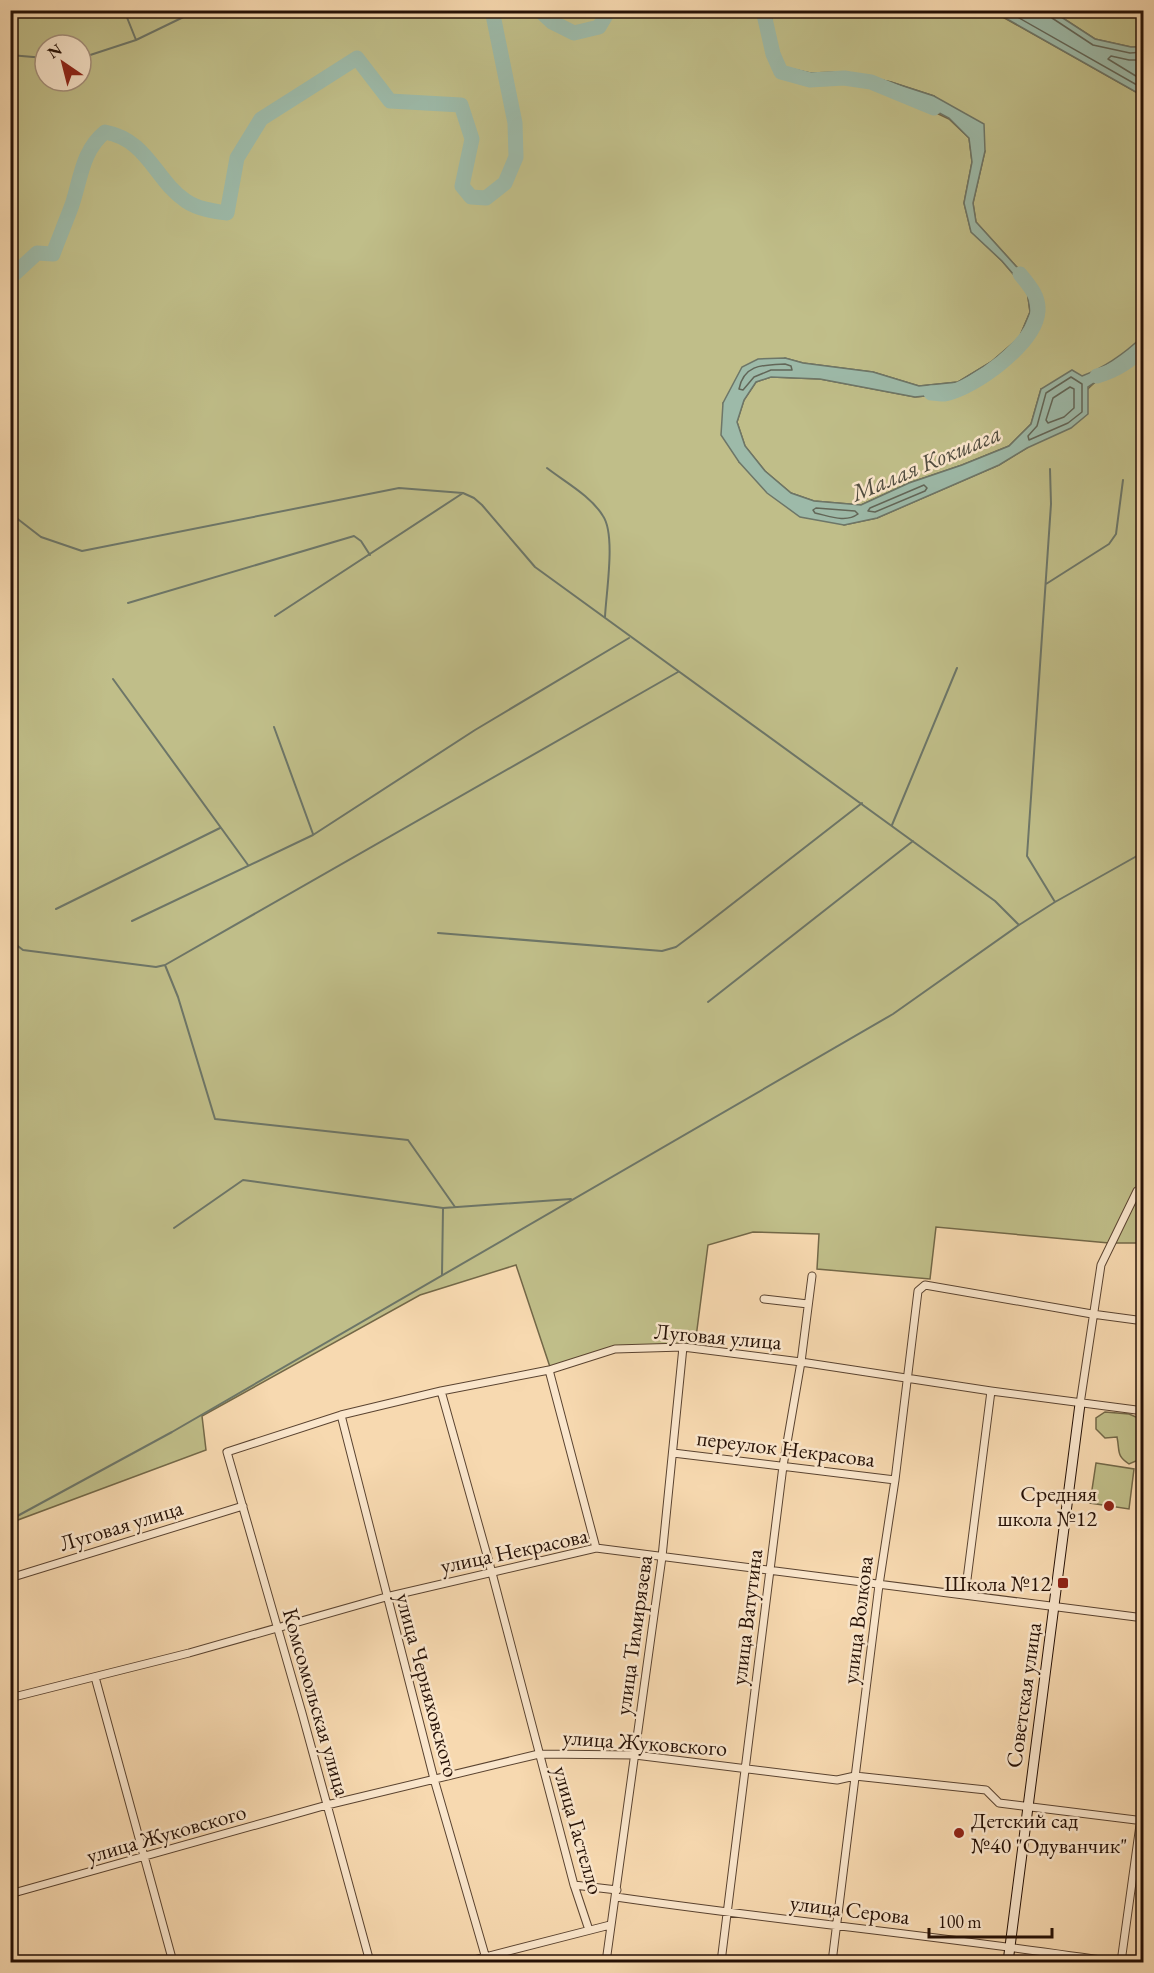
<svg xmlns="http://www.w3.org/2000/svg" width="1154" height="1973" font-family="'EB Garamond',serif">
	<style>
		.green { fill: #c0be89; stroke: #736848; stroke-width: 1.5; fill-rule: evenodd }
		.water { fill: #9dbaa9; stroke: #6d7668; stroke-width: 1.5 }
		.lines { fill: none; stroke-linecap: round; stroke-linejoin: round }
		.shore { stroke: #626658; stroke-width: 1.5 }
		.stream { stroke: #6d7668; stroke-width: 2 }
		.river { stroke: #9dbaa9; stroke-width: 15 }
		.street-casing { stroke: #5a4330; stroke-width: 9 }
		.secondary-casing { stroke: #261106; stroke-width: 11 }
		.street { stroke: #fae6cc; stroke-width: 7 }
		.secondary { stroke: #fae6cc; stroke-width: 9 }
		.poi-dot { fill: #8f2418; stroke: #fae6cc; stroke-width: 2 }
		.labels { text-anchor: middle; stroke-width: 5; stroke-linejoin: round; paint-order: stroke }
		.street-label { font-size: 22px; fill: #261106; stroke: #fae6cc }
		.poi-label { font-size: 22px; fill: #261106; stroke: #fae6cc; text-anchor: end }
		.water-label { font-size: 24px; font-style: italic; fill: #504c3f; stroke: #fae6cc }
	</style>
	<rect width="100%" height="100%" fill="#f7d9b0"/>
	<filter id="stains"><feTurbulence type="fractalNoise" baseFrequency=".00333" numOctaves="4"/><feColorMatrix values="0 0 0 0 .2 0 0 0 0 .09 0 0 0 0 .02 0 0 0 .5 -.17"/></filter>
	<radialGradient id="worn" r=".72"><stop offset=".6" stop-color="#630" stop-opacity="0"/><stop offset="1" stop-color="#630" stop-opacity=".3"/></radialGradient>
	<!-- green -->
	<path class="green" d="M754 10 759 15 773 11H992L1143 96V1243H1109L936 1227 930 1279 817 1269 819 1234 753 1232 708 1245 695 1345 614 1346 550 1367 516 1265 420 1295 202 1416 206 1450 18 1520 11 1529V11ZM45 45H81V81H45ZM769 46 779 66 810 73 846 72 891 82 934 96 985 151 973 203 976 222 1034 286 1038 311 1029 335 996 368 976 380 945 394 915 397 820 379 771 377 756 382 744 400 737 422 745 446 765 471 791 493 814 501 861 505 909 483 962 465 1009 446 1031 424 1041 389 1093 384 1027 448 999 465 877 518 844 525 739 462 723 403 785 358 803 363 873 372 919 386 958 382 991 362 1019 338 1030 312 1027 290 1002 261 971 231 964 203 972 162 969 138 949 119 871 82 844 78 810 80 775 70Z
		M1052 11H1143V47H1131L1095 39Z
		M1105 1412 1129 1414 1143 1420V1458L1129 1464C1116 1455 1120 1452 1117 1437L1105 1438 1096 1429V1418Z
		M1096 1463 1134 1469 1129 1509 1090 1503Z"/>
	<!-- water -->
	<path class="water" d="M754 11H774L766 40 779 66 810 73 846 72 891 82 934 96 984 124 985 151 973 203 976 222 1034 286 1038 311 1029 335 996 368 976 380 945 394 915 397 820 379 771 377 756 382 744 400 737 422 745 446 765 471 791 493 814 501 861 505 909 483 962 465 1009 446 1031 424 1041 389 1072 370 1082 376C1106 367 1124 354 1143 336V347L1137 355 1088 387V414L1071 428 1027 448 999 465 877 518 844 525 800 517 767 493 739 462 721 435 723 403 742 367 758 359 785 358 803 363 873 372 919 386 958 382 991 362 1019 338 1030 312 1027 290 1002 261 971 232 964 203 972 162 969 138 949 118 917 101 871 82 844 78 810 80 775 70C771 58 761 17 754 11Z
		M993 11H1052L1095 39 1131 47H1143V96Z"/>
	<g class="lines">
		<!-- shore -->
		<path class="shore" d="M1005 10 1144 89
			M1050 10 1052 18 1093 45 1130 53 1144 52
			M1144 60H1129L1111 56 1108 59 1144 81
			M785 364 791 366 792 370H771L754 377 743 390 739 389C744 364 763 365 785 364Z
			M1071 377 1082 384V412L1068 423 1029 440 1028 436 1037 426 1046 393Z
			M1070 387 1074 389V408L1064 417 1048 423 1046 420 1053 398Z
			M924 485 927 488 925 491 875 512 868 511 870 508Z
			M816 508 855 511 858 514C846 523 829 516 815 513L813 510Z"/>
		<!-- stream -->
		<path class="stream" d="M124 10 136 40
			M10 55 45 58
			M81 58 136 40 198 10
			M547 468C565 482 591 496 603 516 616 535 606 593 605 617
			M1050 469 1051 504 1027 856 1055 902
			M10 513 41 537 82 551 399 488 463 493 474 498 482 505 535 567 995 901 1019 925
			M1046 584 1109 544 1116 534 1123 480
			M128 603 354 536 361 541 370 555
			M275 616 463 493
			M113 679 248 865
			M274 727 313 834
			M892 825 957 668
			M56 909 220 828
			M132 921 313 835 475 730 629 638
			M438 933 662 951 676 947 700 929 862 803
			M10 940 23 950 156 967 165 965 678 672
			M165 965 178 997 215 1119 408 1140 455 1207
			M708 1002 913 841
			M174 1228 243 1180 443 1208 571 1199
			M442 1275 443 1209
			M10 1520 172 1432 893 1014 1019 925 1055 902 1144 852"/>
		<!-- river -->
		<path class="river" d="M539 10 552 22 574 33 599 27 609 10
			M763 10 773 54 781 72 810 80 844 78 871 82 934 108
			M10 278 37 253 53 254C59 238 66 221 72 205 81 178 82 151 105 132 148 140 155 180 186 201 198 209 213 211 227 213L237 158 261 119 357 58 390 101 461 105 472 139 462 186 471 197 486 198 505 183 516 157 515 123 492 10
			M1097 376C1115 371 1131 361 1144 347
			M931 393C935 393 940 394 945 394 975 388 1036 343 1038 311 1039 296 1029 285 1020 274"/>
		<defs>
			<path id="street" d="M764 1299 808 1304
				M549 1370 596 1548
				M441 1391 492 1573 574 1885 589 1930
				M1080 1404 1101 1265 1137 1191
				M341 1415 434 1779 487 1962
				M673 1453 895 1480
				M10 1578 243 1506
				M965 1595 991 1391
				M95 1677 173 1962
				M10 1698 189 1653 386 1597 596 1548 1144 1618
				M574 1885 617 1890
				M10 1894 327 1805 539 1754 635 1755 837 1780 855 1776 986 1790 999 1803 1144 1821
				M616 1897C782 1921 949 1937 1115 1962
				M370 1962 302 1713 227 1452 341 1415 441 1391 549 1370 615 1349 683 1347 801 1362 991 1391 1144 1411
				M466 1962 610 1925
				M606 1962 662 1557 683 1347
				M721 1962 783 1466 801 1362 812 1276
				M832 1962 879 1585 895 1480 918 1291 925 1285 1092 1314 1144 1321
				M1121 1962 1144 1796"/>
			<path id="secondary" d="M1008 1962 1080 1404"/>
		</defs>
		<!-- street casing -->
		<use href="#street" class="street-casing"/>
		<!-- secondary casing -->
		<use href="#secondary" class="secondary-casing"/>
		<!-- street -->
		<use href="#street" class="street"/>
		<!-- secondary -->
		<use href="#secondary" class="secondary"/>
	</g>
	<!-- markers -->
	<g class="poi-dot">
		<circle cx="1109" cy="1506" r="6"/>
		<rect x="1057" y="1577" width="12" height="12" rx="3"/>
		<circle cx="959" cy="1833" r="6"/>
	</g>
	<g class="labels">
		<!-- street labels -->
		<g class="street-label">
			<text transform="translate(718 1336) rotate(5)" y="8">Луговая улица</text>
			<text transform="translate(786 1448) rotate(7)" y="8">переулок Некрасова</text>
			<text transform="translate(121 1525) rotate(-17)" y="8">Луговая улица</text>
			<text transform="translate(514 1550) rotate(-12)" y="8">улица Некрасова</text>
			<text transform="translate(746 1617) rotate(-83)" y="8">улица Ватутина</text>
			<text transform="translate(857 1620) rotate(-83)" y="8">улица Волкова</text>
			<text transform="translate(633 1635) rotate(-82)" y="8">улица Тимирязева</text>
			<text transform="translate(428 1685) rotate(75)" y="8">улица Черняховского</text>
			<text transform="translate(1023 1695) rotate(-82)" y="8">Советская улица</text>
			<text transform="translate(317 1702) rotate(74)" y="8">Комсомольская улица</text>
			<text transform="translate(645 1742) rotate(4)" y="8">улица Жуковского</text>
			<text transform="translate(579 1830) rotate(74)" y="8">улица Гастелло</text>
			<text transform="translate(166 1833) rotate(-16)" y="8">улица Жуковского</text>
			<text transform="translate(850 1909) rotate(7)" y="8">улица Серова</text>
		</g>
		<!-- poi labels -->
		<g class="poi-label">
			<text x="1097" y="1501">Средняя<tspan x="1097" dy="25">школа №12</tspan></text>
			<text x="1051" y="1591">Школа №12</text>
			<text x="971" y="1828" text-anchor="start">Детский сад<tspan x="971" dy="25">№40 "Одуванчик"</tspan></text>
		</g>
		<!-- water labels -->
		<g class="water-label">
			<text transform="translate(926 463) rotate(-23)" y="8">Малая Кокшага</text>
		</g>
	</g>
	<!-- margin -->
	<rect width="1154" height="1973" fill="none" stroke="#f7d9b0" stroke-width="36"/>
	<rect x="12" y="12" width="1130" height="1949" fill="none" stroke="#261106" stroke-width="3"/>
	<rect x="18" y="18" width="1118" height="1937" fill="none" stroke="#261106" stroke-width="1.5"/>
	<!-- north arrow -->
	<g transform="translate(63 63) rotate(325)"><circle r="28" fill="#fae6cc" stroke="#a5917d" stroke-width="1.5"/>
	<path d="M0-4.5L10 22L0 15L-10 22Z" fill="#8f2418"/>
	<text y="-9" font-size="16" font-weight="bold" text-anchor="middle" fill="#261106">N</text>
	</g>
	<!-- scale -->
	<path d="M929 1928v9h123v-9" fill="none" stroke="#261106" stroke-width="3"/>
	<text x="938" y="1928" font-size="18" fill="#261106" stroke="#fae6cc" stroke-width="4.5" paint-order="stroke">100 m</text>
	<rect width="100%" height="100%" filter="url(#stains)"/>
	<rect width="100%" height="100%" fill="url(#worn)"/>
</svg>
